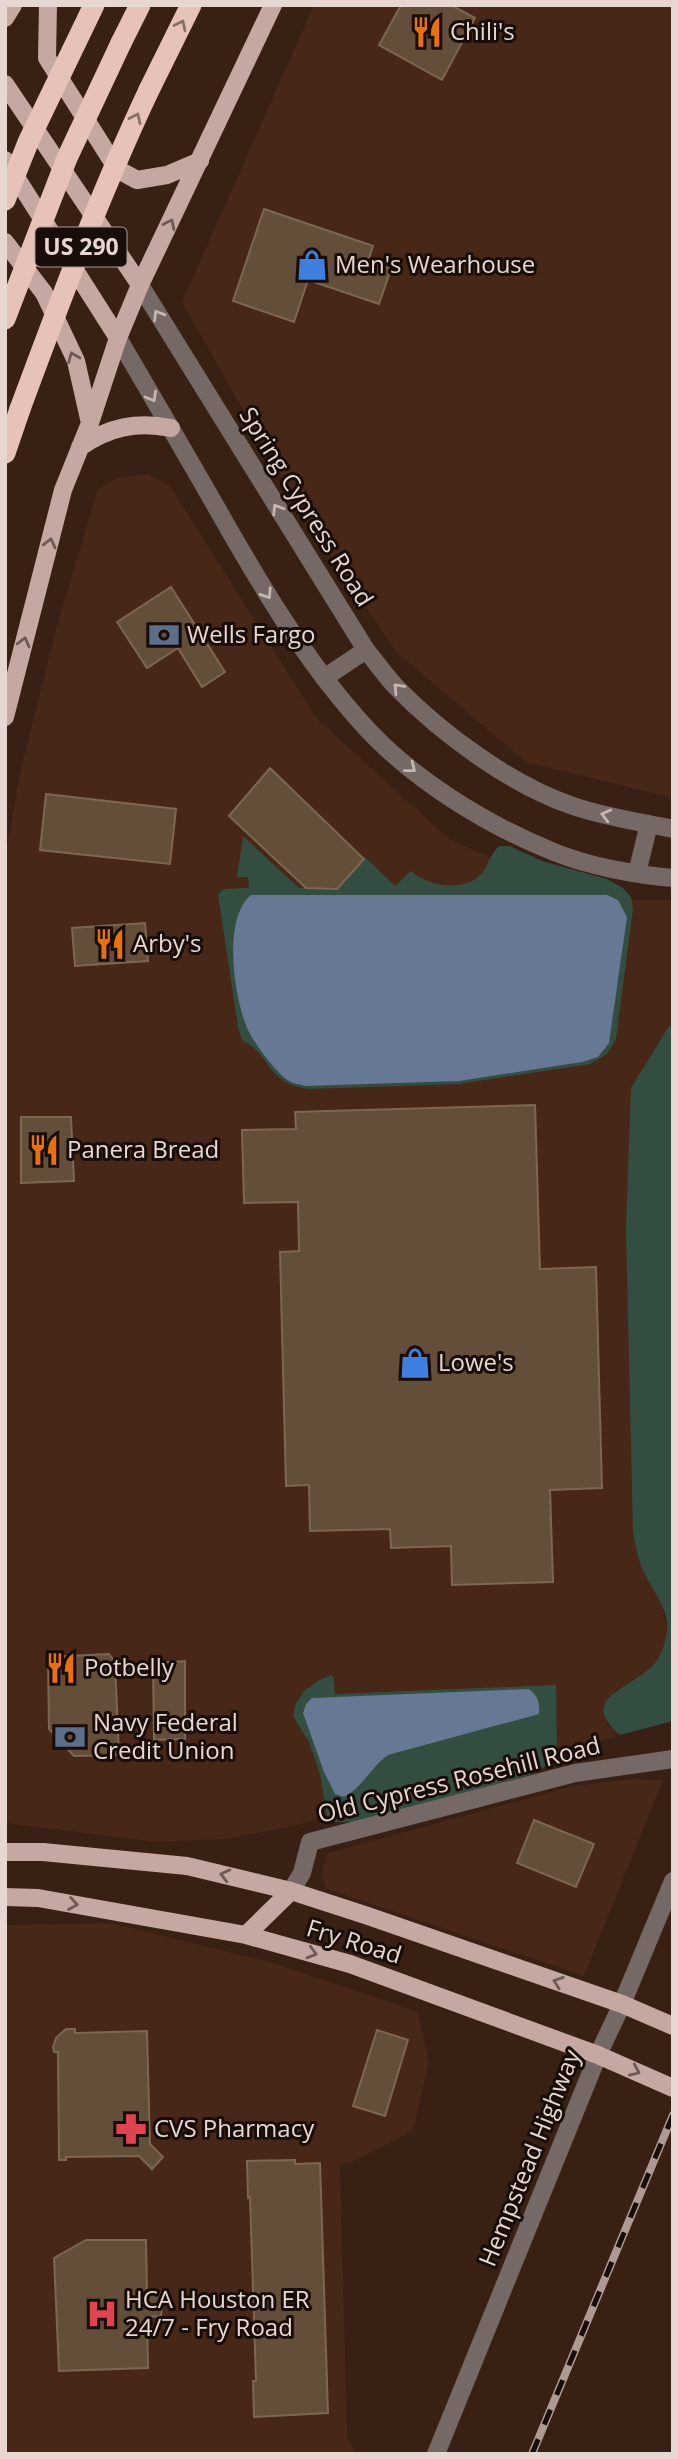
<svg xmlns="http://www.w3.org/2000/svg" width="678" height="2459" font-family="'Open Sans',sans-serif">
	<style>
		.built { fill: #462718 }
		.green { fill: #344d41 }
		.water { fill: #667893 }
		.building { fill: #634e39; stroke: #7c6751; stroke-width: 2 }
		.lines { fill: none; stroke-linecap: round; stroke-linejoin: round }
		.minor { stroke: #766864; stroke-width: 18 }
		.major { stroke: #c6a8a2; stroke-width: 18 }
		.highway { stroke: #e6c2ba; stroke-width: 21 }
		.rail-casing { stroke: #ae9a92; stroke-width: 8 }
		.rail { stroke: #180d08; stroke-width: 5; stroke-dasharray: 16; stroke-linecap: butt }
		.highway-bridge { stroke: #e6c2ba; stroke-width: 21 }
		.oneway { stroke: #89716a }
		.oneway2 { stroke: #6f5a55 }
		.oneway3 { stroke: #c6b6b0 }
		.labels { text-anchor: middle; stroke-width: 6; stroke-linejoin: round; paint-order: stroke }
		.shield { fill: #180d08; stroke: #aa9a94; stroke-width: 2 }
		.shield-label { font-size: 23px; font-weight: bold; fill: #e8d7d0 }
		.poi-label { font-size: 24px; fill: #e8d7d0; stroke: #180d08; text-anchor: start }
		.street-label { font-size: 24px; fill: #e8d7d0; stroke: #180d08 }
	</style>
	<rect width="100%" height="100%" fill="#382014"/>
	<!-- built -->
	<path class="built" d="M314 5H673V798L526 762 397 653 302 514 182 302Z
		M148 474 170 486 317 719 448 838 502 863 618 900H673V1026H669L633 1533 644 1571 661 1599 668 1634 659 1658 649 1670 614 1692 607 1724 620 1735 293 1826 225 1839 156 1842 5 1823V859L20 772 57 625 98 489 117 478Z
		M631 1779 663 1780 584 1976 327 1889 321 1873 328 1853 573 1786Z
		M110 1923 270 1962 418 2012 429 2062 413 2131 350 2163 340 2164 347 2437 356 2454H5V1925Z"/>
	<!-- green -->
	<path class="green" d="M243 836 299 888H336L366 858 395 886 411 871C427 886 464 893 481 874 489 865 490 854 499 846H510L542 861 607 879 623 888 631 897 633 909 616 1039 607 1054 590 1064 458 1084 308 1089C263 1081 275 1058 242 1040L238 1027 218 894 224 889 249 888 248 877H237Z
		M669 1026H673V1721L620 1735C571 1693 645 1688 660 1655 678 1615 658 1603 643 1570 638 1559 636 1546 633 1533L626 1229 631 1088Z
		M331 1675 334 1679 335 1694 556 1685 557 1753 549 1764 533 1774 360 1822H334L327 1816 320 1774 309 1742 293 1716 296 1703 304 1691 318 1681Z"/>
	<!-- water -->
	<path class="water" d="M251 895H607L618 900 627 917 609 1043 598 1057 582 1062 459 1081 305 1086C300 1084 293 1084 289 1081 277 1074 254 1043 248 1030 234 1000 222 918 251 895Z
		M529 1689C538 1697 540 1702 539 1714L388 1755C371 1767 363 1787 344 1797L335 1794 324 1772 303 1713 306 1704 312 1698Z"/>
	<!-- building -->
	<path class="building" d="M401 5H451L475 18 442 80 379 45Z
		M264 209 373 246 368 261 391 269 379 304 308 280 294 322 233 301Z
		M171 587 225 672 202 687 178 648 147 668 117 622Z
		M270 768 364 859 337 889 306 888 229 816Z
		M46 794 176 809 170 864 40 850Z
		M145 923 148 961 75 966 72 928Z
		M535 1105 540 1269 596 1267 602 1488 550 1490 553 1582 452 1585 451 1546 391 1548 390 1529 310 1531 309 1485 286 1486 280 1252 299 1251 298 1202 244 1203 242 1130 296 1129 295 1112Z
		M21 1117H71L74 1181 21 1183Z
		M109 1654 115 1662 119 1755 74 1756 49 1729 48 1657Z
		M185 1661V1739L154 1740 153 1663Z
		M534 1820 594 1844 576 1887 517 1863Z
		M66 2029H75V2033L147 2031 150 2144 163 2157 152 2169 139 2156 66 2157V2160H59L58 2052H54L53 2047 56 2038Z
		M377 2030 408 2040 385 2116 353 2106Z
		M295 2160V2164L320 2163 328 2413 254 2417 253 2381H256L250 2197 248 2198 247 2161Z
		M86 2240H146L147 2292 163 2293 161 2316 147 2317 148 2368 59 2371 54 2258Z"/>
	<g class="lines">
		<!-- minor -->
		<path class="minor" d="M140 285 366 650C376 662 385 675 396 687 442 734 511 785 573 806 605 817 640 822 673 829
			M118 338C152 396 186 454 219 512 260 584 303 657 358 719 407 776 484 824 554 852 588 866 636 875 673 878
			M324 678 366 650
			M637 873 649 824
			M291 1891 302 1873 310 1842 575 1773 673 1759
			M436 2454 598 2055 622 2004 673 1881"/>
		<!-- major -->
		<path class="major" d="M48 5 47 58 117 169 137 180 167 175 200 161
			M5 18 13 5
			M5 84 140 285
			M5 160 118 338
			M5 242 44 293 76 361 90 423
			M80 447C109 427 137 421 171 428
			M5 717 63 490 90 423 118 338 140 285 273 5
			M5 1852H43L187 1866 291 1891 368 1916 622 2004 673 2026
			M5 1897 38 1898 246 1935 350 1964 598 2055 673 2088
			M246 1935 291 1891"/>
		<!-- highway -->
		<path class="highway" d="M121 43 140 5
			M149 90 191 5
			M5 453 20 409"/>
		<defs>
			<path id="rail" d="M532 2454 673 2115"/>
		</defs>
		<!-- rail casing -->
		<use href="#rail" class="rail-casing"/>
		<!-- rail -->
		<use href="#rail" class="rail"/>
		<!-- highway-bridge -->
		<path class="highway-bridge" d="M5 200 29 140 94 5
			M5 319 67 158 121 43
			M20 409C60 301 100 194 149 90"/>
	</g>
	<!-- one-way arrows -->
	<defs><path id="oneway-chevron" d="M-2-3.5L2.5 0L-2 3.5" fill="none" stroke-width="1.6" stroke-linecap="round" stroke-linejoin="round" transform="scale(1.75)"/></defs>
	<g class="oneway">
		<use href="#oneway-chevron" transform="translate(181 25) rotate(-64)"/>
		<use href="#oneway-chevron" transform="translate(136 118) rotate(-65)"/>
	</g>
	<g class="oneway2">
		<use href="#oneway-chevron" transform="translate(170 224) rotate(-64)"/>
		<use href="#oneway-chevron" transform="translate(73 357) rotate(-112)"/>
		<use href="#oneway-chevron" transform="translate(50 543) rotate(-76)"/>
		<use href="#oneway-chevron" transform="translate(24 642) rotate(-76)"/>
		<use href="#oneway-chevron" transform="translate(225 1875) rotate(-166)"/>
		<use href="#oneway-chevron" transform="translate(73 1904) rotate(10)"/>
		<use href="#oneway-chevron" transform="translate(312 1953) rotate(16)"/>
		<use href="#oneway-chevron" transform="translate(558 1982) rotate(-161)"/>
		<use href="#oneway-chevron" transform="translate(635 2071) rotate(24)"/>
	</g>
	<g class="oneway3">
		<use href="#oneway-chevron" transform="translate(158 315) rotate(-121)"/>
		<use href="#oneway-chevron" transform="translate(152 397) rotate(60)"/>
		<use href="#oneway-chevron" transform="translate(277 509) rotate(-122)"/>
		<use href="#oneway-chevron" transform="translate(267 594) rotate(57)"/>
		<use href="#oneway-chevron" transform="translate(398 688) rotate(-134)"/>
		<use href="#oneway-chevron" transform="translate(411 768) rotate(38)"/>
		<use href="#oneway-chevron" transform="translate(606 815) rotate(-166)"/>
	</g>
	<!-- icons -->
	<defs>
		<symbol id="restaurant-bare" viewBox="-9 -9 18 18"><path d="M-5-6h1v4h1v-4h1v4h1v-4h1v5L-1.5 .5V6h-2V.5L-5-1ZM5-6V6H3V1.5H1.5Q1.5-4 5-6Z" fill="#e8710a" stroke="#180d08" stroke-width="2.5" paint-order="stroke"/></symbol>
		<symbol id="shop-bare" viewBox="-9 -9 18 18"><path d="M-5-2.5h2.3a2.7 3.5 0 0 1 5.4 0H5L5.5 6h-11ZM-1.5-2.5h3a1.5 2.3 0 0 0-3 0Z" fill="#3f7fe0" stroke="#180d08" stroke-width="2.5" paint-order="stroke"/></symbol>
		<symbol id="bank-bare" viewBox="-9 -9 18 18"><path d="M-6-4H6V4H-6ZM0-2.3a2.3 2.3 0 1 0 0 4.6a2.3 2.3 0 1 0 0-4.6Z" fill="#5c6f8a" stroke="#180d08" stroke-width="2.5" paint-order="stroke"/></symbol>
		<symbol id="pharmacy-bare" viewBox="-9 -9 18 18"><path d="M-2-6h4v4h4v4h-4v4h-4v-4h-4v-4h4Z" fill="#e0444e" stroke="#180d08" stroke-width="2.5" paint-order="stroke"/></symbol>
		<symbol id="hospital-bare" viewBox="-9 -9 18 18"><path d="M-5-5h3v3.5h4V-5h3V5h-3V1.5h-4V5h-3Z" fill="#e0444e" stroke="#180d08" stroke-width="2.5" paint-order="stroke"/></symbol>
	</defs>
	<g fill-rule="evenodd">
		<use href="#restaurant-bare" x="405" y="10" width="44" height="44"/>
		<use href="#shop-bare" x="290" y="243" width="44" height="44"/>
		<use href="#bank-bare" x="142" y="613" width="44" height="44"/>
		<use href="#restaurant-bare" x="88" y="922" width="44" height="44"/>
		<use href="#restaurant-bare" x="22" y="1128" width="44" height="44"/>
		<use href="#shop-bare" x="393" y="1341" width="44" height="44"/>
		<use href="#restaurant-bare" x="39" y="1646" width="44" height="44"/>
		<use href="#bank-bare" x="48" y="1715" width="44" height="44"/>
		<use href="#pharmacy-bare" x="109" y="2107" width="44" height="44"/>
		<use href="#hospital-bare" x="80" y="2292" width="44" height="44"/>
	</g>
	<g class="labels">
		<!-- shield labels -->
		<rect class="shield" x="35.5" y="227.5" width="91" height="39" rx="5"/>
		<g class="shield-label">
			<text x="81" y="255">US 290</text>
		</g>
		<!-- poi labels -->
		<g class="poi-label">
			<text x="450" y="40">Chili's</text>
			<text x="335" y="273">Men's Wearhouse</text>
			<text x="187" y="643">Wells Fargo</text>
			<text x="133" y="952">Arby's</text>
			<text x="67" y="1158">Panera Bread</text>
			<text x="438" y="1371">Lowe's</text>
			<text x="84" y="1676">Potbelly</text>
			<text x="93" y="1731">Navy Federal<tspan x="93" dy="28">Credit Union</tspan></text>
			<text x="154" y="2137">CVS Pharmacy</text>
			<text x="125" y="2308">HCA Houston ER<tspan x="125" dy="28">24/7 - Fry Road</tspan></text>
		</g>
		<!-- street labels -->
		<g class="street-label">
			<text transform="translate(306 507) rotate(58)" y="8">Spring Cypress Road</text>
			<text transform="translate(459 1780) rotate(-14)" y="8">Old Cypress Rosehill Road</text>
			<text transform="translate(354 1942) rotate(17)" y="8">Fry Road</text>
			<text transform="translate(530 2158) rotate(-68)" y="8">Hempstead Highway</text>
		</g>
	</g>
	<!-- border -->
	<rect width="678" height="2459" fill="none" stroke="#e8d7d0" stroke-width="14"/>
</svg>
